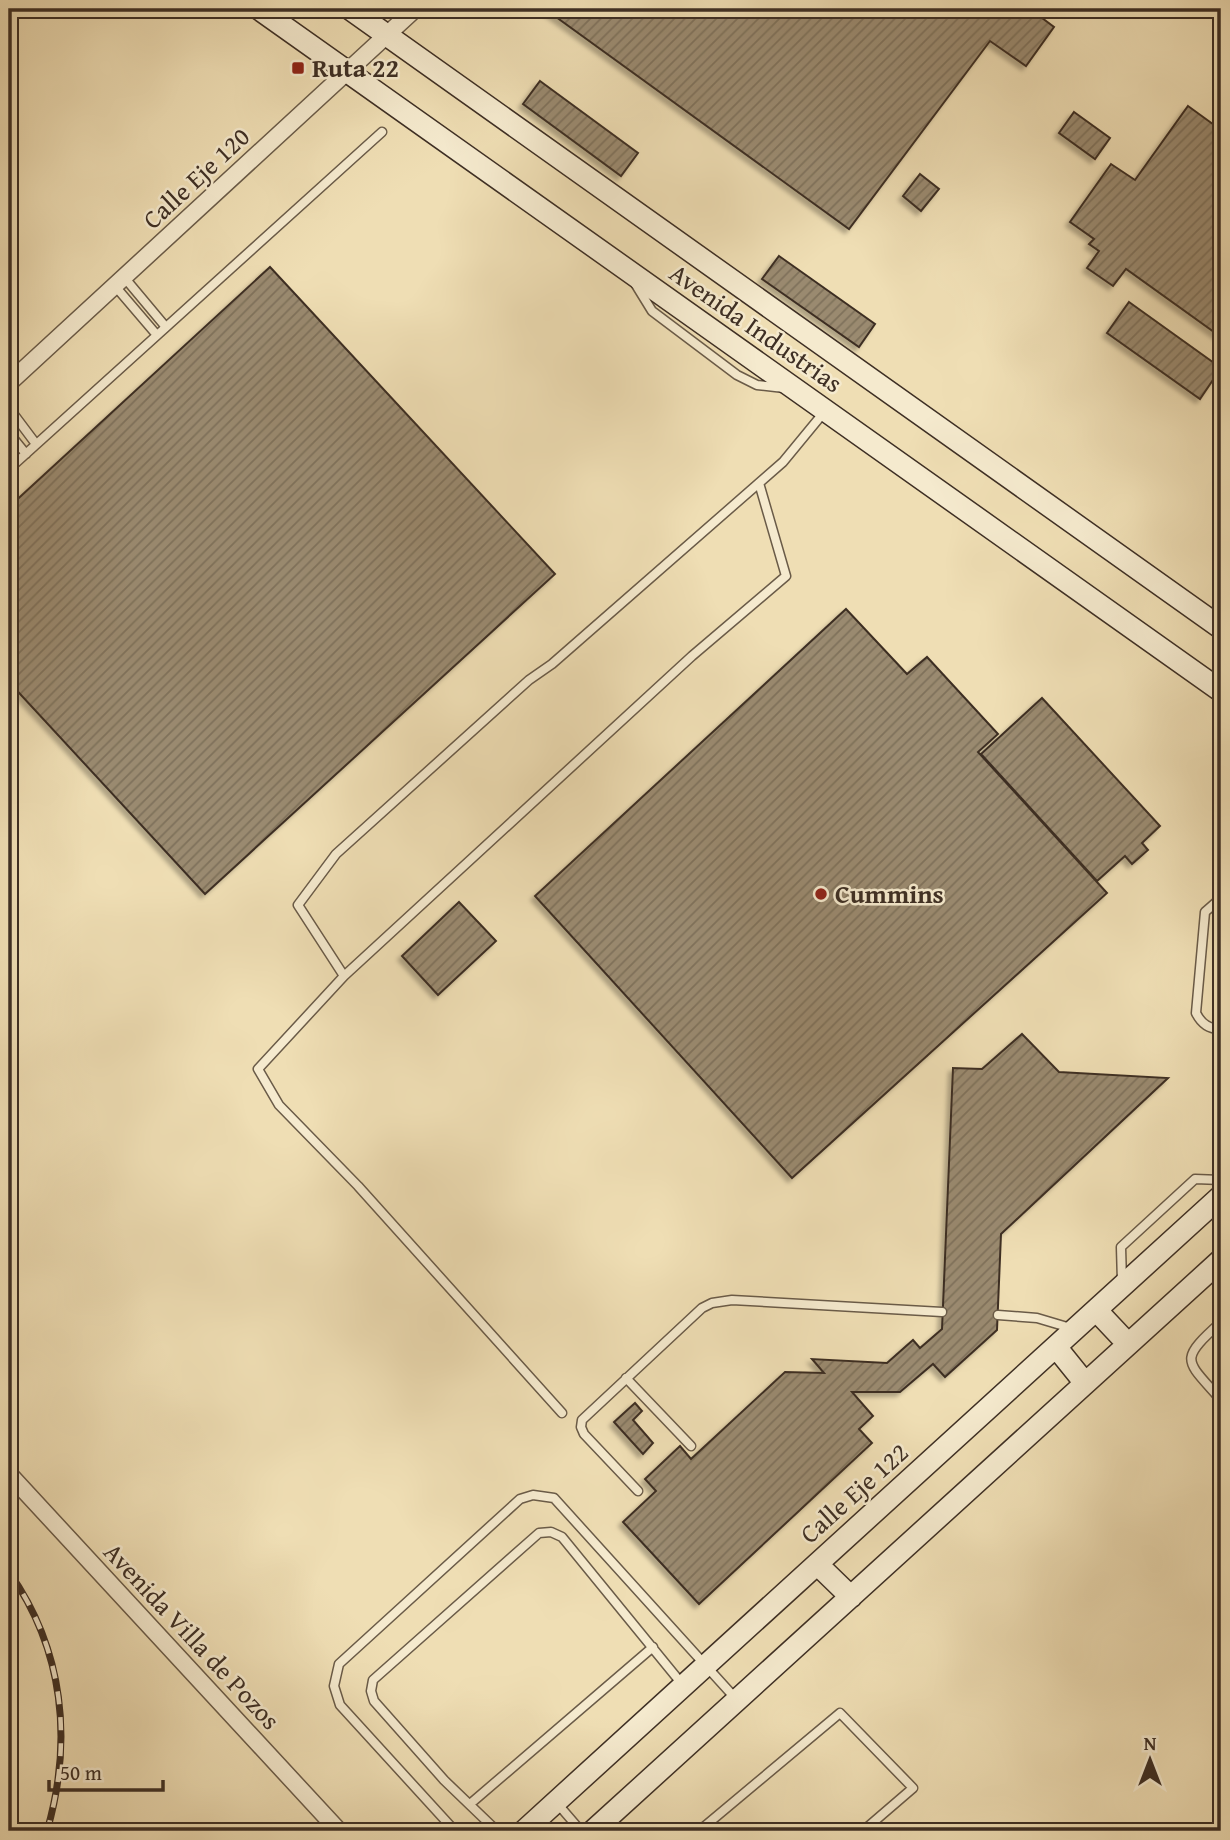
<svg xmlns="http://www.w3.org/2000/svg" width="1230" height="1840" font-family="'Gentium Book Plus',serif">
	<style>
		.building { fill: url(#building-hatch); stroke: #3e2f24; stroke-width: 2; filter: url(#shadow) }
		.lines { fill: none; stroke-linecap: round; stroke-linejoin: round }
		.lane-casing { stroke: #6a5b48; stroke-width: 11 }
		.street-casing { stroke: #6a5b48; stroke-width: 19 }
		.secondary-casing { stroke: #3e2f24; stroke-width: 24 }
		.lane { stroke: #f5eace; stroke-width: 8 }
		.street { stroke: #f5eace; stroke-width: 16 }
		.secondary { stroke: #f5eace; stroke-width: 21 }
		.rail-casing { stroke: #3e2f24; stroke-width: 7 }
		.rail { stroke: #f5eace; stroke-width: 4.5; stroke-dasharray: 13; stroke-linecap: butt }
		.poi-dot { fill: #8f2418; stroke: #f5eace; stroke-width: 2.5 }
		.labels { text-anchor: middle; stroke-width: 5; stroke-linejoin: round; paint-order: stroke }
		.poi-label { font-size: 26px; font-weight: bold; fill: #3e2f24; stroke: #f5eace; text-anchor: start }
		.street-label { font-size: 26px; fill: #3e2f24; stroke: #f5eace }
	</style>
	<defs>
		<pattern id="building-hatch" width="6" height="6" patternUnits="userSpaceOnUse" patternTransform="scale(1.75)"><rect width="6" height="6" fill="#9a8a6f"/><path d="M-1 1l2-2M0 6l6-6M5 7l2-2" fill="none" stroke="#7f715b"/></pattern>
		<filter id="shadow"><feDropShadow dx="-4" dy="4" stdDeviation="2" flood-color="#0004"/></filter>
	</defs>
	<rect width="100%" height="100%" fill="#efdeb4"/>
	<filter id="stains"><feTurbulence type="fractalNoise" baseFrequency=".00286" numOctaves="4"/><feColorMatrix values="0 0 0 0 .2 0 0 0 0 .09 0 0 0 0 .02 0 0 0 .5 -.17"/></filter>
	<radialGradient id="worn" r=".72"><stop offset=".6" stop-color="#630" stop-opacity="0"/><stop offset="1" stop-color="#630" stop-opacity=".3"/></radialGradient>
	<!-- building -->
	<path class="building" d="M545 9H1001L1007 13 1010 9H1030L1054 27 1026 66 990 41 849 229Z
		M540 81 638 153 621 176 523 104Z
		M1188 106 1221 130V337L1126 269 1113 286 1087 268 1099 251 1089 244 1094 239 1070 222 1111 164 1135 180Z
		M1074 112 1110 138 1095 159 1059 133Z
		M920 174 939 189 921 211 903 196Z
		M779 256 875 324 859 347 762 279Z
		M270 267 555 574 205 894 9 682V507Z
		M1129 302 1221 368 1200 399 1107 333Z
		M846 609 907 674 927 657 998 734 978 752 1107 893 792 1178 535 896Z
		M1042 698 1160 826 1142 843 1148 850 1132 864 1125 856 1097 881 981 754Z
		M459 902 496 941 438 995 402 956Z
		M1022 1034 1059 1072 1168 1078 1001 1234 997 1330 945 1377 933 1364 900 1392H852L873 1416 859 1429 872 1443 699 1604 623 1522 656 1491 645 1479 680 1446 691 1459 785 1372 824 1373 812 1359 887 1363 913 1340 920 1348 942 1329 953 1068 982 1069Z
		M635 1403 642 1411 633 1420 653 1443 643 1454 614 1422Z"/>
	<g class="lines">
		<defs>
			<path id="lane" d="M124 277 165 326
				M636 285 652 311 737 375 757 385 784 388
				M115 286 156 334
				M9 408 36 444
				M9 433 26 454
				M9 469 382 132
				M1221 898 1205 912 1196 1013C1202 1025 1209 1028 1221 1030
				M344 976 298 905 336 854 529 680 552 664 783 462 825 411
				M1122 1282 1121 1247 1195 1179 1221 1180
				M998 1315 1037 1318 1074 1329
				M1221 1322C1178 1361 1185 1359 1221 1400
				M626 1378 691 1446
				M562 1413 358 1186 279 1105 258 1069 344 976 692 656 786 576 759 483
				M638 1491 584 1434 581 1427 582 1420 702 1308 712 1303 732 1300 942 1312
				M556 1802 581 1831
				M470 1804 653 1647
				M455 1831 340 1705 334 1686 339 1664 520 1499 533 1495 554 1498 736 1699
				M497 1831 444 1780 374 1701 371 1691 373 1680 539 1533 551 1532 562 1537 682 1684
				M699 1831 840 1713 913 1788 863 1831"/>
			<path id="street" d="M9 383 415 9
				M9 1474 339 1831"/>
			<path id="secondary" d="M259 9 1221 691
				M350 9 1221 628
				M1096 1310 1128 1344
				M1056 1347 1085 1383
				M817 1564 851 1597
				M524 1831 1221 1196
				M593 1831 1221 1260"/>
		</defs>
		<!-- lane casing -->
		<use href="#lane" class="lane-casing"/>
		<!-- street casing -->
		<use href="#street" class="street-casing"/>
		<!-- secondary casing -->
		<use href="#secondary" class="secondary-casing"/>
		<!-- lane -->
		<use href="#lane" class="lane"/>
		<!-- street -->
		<use href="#street" class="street"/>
		<!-- secondary -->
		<use href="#secondary" class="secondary"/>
		<defs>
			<path id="rail" d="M9 1572C64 1650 73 1741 47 1831"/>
		</defs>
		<!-- rail casing -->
		<use href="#rail" class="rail-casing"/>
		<!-- rail -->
		<use href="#rail" class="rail"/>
	</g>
	<!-- markers -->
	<g class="poi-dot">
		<rect x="291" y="61" width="14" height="14" rx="3.5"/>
		<circle cx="821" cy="894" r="7"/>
	</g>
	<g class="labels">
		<!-- poi labels -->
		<g class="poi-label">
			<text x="312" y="77">Ruta 22</text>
			<text x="835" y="903">Cummins</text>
		</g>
		<!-- street labels -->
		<g class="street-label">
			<text transform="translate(196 178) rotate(-43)" y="9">Calle Eje 120</text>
			<text transform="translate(756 328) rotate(35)" y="9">Avenida Industrias</text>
			<text transform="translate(854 1493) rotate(-42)" y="9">Calle Eje 122</text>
			<text transform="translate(192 1636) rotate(47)" y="9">Avenida Villa de Pozos</text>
		</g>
	</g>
	<!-- margin -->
	<rect width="1230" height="1840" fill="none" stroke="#efdeb4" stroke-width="35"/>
	<rect x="10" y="10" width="1209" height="1819" fill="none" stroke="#3e2f24" stroke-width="3.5"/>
	<rect x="18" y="18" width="1195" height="1805" fill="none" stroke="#3e2f24" stroke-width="2"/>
	<!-- north arrow -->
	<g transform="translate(1150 1760)" stroke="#f5eace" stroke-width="5" paint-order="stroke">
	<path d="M0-5L12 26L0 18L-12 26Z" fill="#3e2f24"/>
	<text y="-10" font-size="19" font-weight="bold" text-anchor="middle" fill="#3e2f24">N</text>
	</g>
	<!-- scale -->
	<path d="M49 1780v10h114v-10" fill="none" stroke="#3e2f24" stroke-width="3.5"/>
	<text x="60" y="1780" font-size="21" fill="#3e2f24" stroke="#f5eace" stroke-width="5" paint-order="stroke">50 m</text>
	<rect width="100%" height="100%" filter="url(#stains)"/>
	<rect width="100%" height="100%" fill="url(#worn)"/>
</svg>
